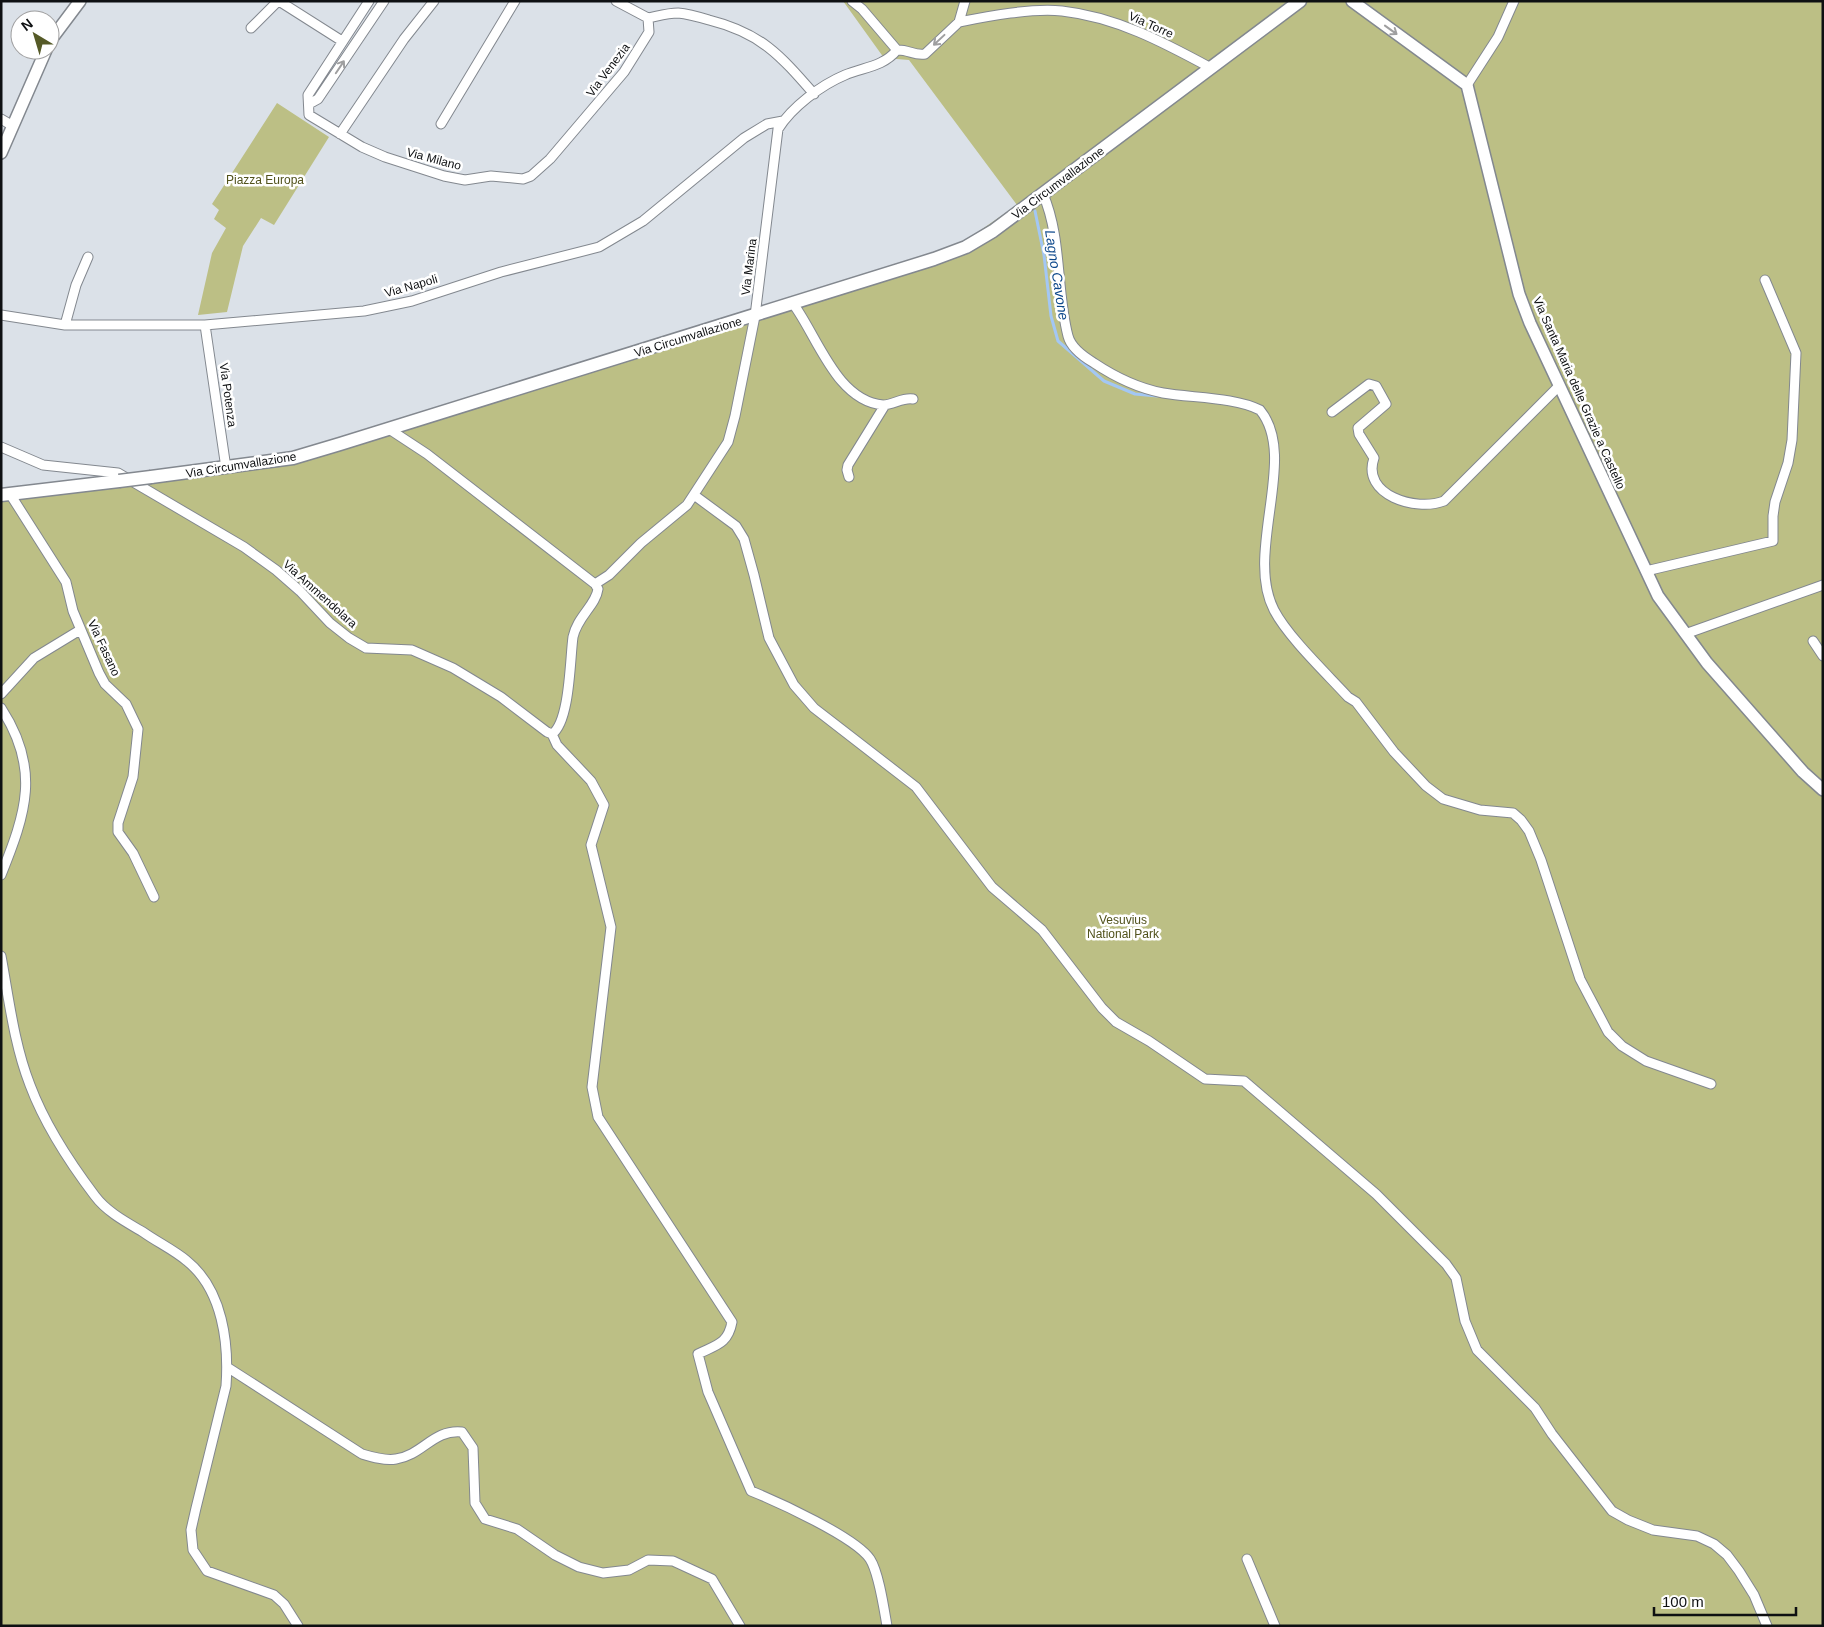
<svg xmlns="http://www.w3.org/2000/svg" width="1824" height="1627" font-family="Arial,sans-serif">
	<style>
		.green { fill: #bcbf85 }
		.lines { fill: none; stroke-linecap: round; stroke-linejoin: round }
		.stream { stroke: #a3c7f4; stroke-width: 3 }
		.minor-casing { stroke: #83888f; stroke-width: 11 }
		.tertiary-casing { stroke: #83888f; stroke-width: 14 }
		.secondary-casing { stroke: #83888f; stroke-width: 15 }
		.minor { stroke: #fff; stroke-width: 9 }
		.tertiary { stroke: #fff; stroke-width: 11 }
		.secondary { stroke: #fff; stroke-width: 12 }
		.secondary-bridge-casing { stroke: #83888f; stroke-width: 15; stroke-linecap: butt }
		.secondary-bridge { stroke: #fff; stroke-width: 12 }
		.oneway { stroke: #9f9fa0 }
		.labels { text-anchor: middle; stroke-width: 5; stroke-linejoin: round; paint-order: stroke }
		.street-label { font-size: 12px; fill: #0e1012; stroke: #fff }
		.park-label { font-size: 12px; fill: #51521c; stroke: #fff }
		.water-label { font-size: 14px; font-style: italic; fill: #0d488b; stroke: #fff }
	</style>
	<rect width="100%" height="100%" fill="#dbe1e8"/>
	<!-- green -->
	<path class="green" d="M843 1H1823V1626H1V490L303 453 790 303 962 243 1017 205 909 60 884 58Z
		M277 103 329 137 274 225 261 218 243 246 227 312 198 315 212 253 226 228 214 219 219 210 212 204Z"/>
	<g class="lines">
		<!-- stream -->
		<path class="stream" d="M1035 211 1044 255 1051 316 1058 341 1104 381 1135 394 1157 396"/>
		<defs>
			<path id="minor" d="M279 1 342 41
				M369 1 308 95 309 115 362 147 385 157 444 176 465 180 491 176 523 179 531 176 550 159 624 72 649 32 648 18 616 1
				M852 1 862 9 897 50
				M648 18C658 16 668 13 678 13 689 14 699 17 709 20 761 33 780 55 814 94
				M959 22C989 16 1031 8 1062 11 1116 17 1163 42 1211 68
				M251 28 278 1
				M897 50C907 49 915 56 925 54L959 22 965 1
				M1467 85 1498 37 1514 1
				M309 104 318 99 384 1
				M1 119 13 126
				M441 124 515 1
				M340 134 404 39 434 1
				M1043 194C1062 238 1056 290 1068 336 1071 348 1084 357 1094 363 1115 377 1137 388 1163 393 1191 398 1235 397 1260 410 1299 457 1244 552 1274 610 1288 637 1327 674 1348 697L1356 702 1394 752 1426 786 1443 799 1480 810 1513 813 1521 820 1529 831 1541 860 1580 979 1608 1032 1622 1046 1646 1061 1711 1084
				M794 305C818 338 837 401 883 405 893 405 903 397 913 399
				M1 315 65 325H205L364 311 412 301 501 272 599 247 643 221 744 138 767 124 783 121
				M65 325 76 285 88 257
				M205 325 226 468
				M1332 412 1369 384 1376 386 1386 404 1358 428 1359 434 1374 458C1361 495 1416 512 1444 501L1559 386
				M1 447 43 465 118 473 244 547 276 570 300 591 330 623 349 638 366 648 412 650 453 668 501 697 547 732 552 734C570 722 570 658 573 637 577 617 596 605 598 589L595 584 427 454 389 429
				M849 477 847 470 848 465 885 405
				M10 494 66 582 73 611 99 673 105 684 126 704 138 729 133 777 118 823V832L133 853 154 897
				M694 495 736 526 744 539 754 575 769 638 794 685 814 708 916 787 992 887 1042 930 1102 1008 1116 1022 1149 1041 1205 1079 1244 1081 1376 1194 1446 1264 1456 1278 1465 1321 1477 1350 1535 1408 1552 1434 1612 1511 1628 1520 1653 1530 1697 1536 1714 1544 1727 1555 1739 1571 1754 1595 1767 1626
				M1646 571 1773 541V516L1775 502 1788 463 1792 440 1796 353 1765 280
				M595 584 609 575 641 543 687 505 728 442 735 416 755 316 778 129C792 107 821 85 845 75 864 67 883 67 897 50
				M1685 634 1823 585
				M1813 641 1823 656
				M1 694 34 658 80 630
				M1 708C41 769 26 813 1 875
				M552 734 557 745 591 781 604 805 591 845 611 927 592 1087 598 1117 732 1322C728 1344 716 1345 698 1354L708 1392 751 1491C778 1502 855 1537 870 1559 879 1573 884 1609 887 1626
				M1 956C9 999 14 1044 30 1085 45 1125 70 1163 95 1196 107 1212 126 1222 143 1232 157 1242 174 1250 187 1261 223 1290 229 1344 226 1386L196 1508 191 1530 193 1550 207 1571 274 1595 284 1604 298 1626
				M227 1367 362 1454C372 1457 385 1461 396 1459 423 1455 433 1429 462 1432L473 1448 475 1503 485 1519 517 1529 555 1555 579 1567 603 1573 629 1570 648 1560 673 1561 712 1579 740 1626
				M1247 1559 1275 1626"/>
			<path id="tertiary" d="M1352 1 1467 85 1519 294 1530 323 1658 596 1707 663 1803 772 1823 790
				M50 41 80 1
				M1 153 46 50"/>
			<path id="secondary" d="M151 477 293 458 340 444 934 259 966 247 993 231 1300 1
				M1 495 119 481"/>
		</defs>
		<!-- minor casing -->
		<use href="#minor" class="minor-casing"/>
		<!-- tertiary casing -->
		<use href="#tertiary" class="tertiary-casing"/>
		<!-- secondary casing -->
		<use href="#secondary" class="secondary-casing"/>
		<!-- minor -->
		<use href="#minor" class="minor"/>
		<!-- tertiary -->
		<use href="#tertiary" class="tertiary"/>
		<!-- secondary -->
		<use href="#secondary" class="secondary"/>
		<defs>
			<path id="secondary-bridge" d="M119 481 151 477"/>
		</defs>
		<!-- secondary-bridge casing -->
		<use href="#secondary-bridge" class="secondary-bridge-casing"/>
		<!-- secondary-bridge -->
		<use href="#secondary-bridge" class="secondary-bridge"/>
	</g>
	<!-- one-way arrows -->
	<defs><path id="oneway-shaft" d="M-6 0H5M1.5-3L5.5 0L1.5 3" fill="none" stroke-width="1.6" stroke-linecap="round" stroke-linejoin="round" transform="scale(1.25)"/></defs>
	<g class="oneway">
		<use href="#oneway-shaft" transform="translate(1391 30) rotate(36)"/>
		<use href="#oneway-shaft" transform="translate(939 40) rotate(137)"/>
		<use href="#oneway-shaft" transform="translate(340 67) rotate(-56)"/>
	</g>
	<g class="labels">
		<!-- street labels -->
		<g class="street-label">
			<text transform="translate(1151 25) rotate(24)" y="4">Via Torre</text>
			<text transform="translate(608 70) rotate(-53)" y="4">Via Venezia</text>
			<text transform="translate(434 159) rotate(15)" y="4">Via Milano</text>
			<text transform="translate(1058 183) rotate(-37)" y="4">Via Circumvallazione</text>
			<text transform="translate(749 267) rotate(-83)" y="4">Via Marina</text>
			<text transform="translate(411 286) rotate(-16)" y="4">Via Napoli</text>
			<text transform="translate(688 337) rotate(-17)" y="4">Via Circumvallazione</text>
			<text transform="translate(1579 393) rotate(66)" y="4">Via Santa Maria delle Grazie a Castello</text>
			<text transform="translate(228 395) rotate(82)" y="4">Via Potenza</text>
			<text transform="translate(241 465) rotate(-9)" y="4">Via Circumvallazione</text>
			<text transform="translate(320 594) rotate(42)" y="4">Via Ammendolara</text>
			<text transform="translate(104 648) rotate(65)" y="4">Via Fasano</text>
		</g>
		<!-- park labels -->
		<g class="park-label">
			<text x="265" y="184">Piazza Europa</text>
			<text x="1123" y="924">Vesuvius<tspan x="1123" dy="14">National Park</tspan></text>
		</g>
		<!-- water labels -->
		<g class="water-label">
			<text transform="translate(1057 275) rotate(81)" y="5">Lagno Cavone</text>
		</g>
	</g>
	<!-- border -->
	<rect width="1824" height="1627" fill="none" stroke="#0e1012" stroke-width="5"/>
	<!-- north arrow -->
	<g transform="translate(35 35) rotate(322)"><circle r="24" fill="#ffffff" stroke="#9f9fa0"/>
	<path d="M0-4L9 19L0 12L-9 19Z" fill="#555a27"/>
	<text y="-8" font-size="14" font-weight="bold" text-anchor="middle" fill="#0e1012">N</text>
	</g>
	<!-- scale -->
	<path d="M1654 1607v8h142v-8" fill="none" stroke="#0e1012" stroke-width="2.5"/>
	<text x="1662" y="1607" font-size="15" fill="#0e1012" stroke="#ffffff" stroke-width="4" paint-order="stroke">100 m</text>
</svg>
